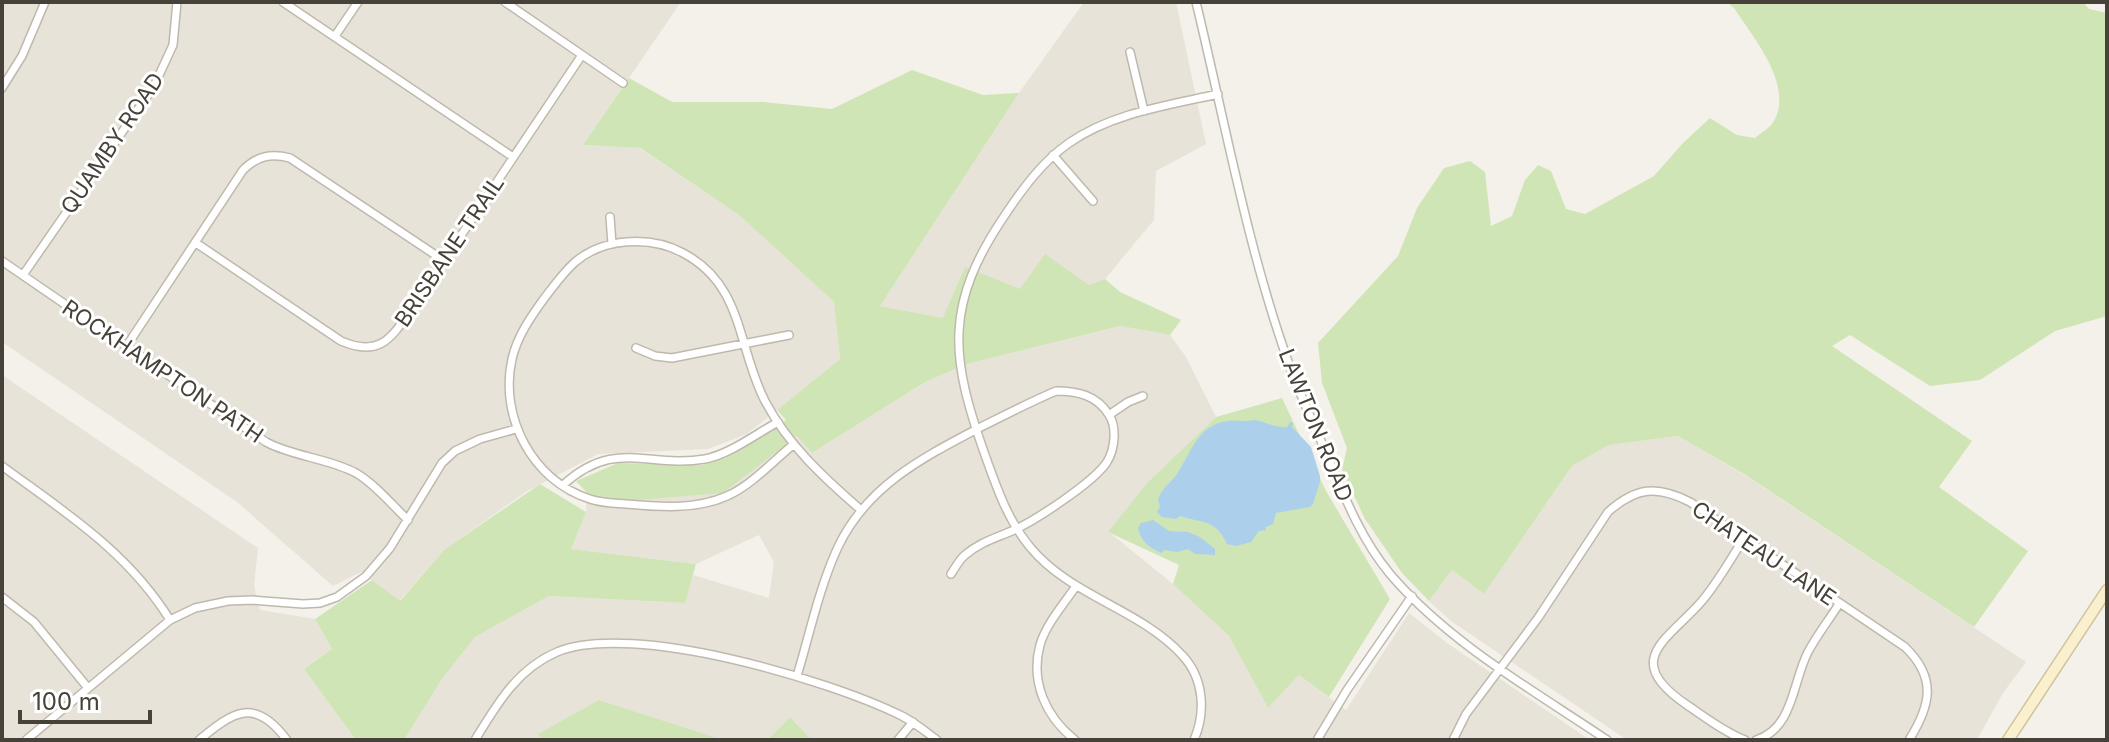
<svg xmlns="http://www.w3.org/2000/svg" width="2109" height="742" font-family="Inter,sans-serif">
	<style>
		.residential { fill: #e7e3d9 }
		.green { fill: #cfe5b6 }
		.water { fill: #acd0eb }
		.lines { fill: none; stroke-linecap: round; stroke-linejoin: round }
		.street-casing { stroke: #bfb9ad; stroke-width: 10 }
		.secondary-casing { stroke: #d0c49d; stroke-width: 13 }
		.street { stroke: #fff; stroke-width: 7 }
		.secondary { stroke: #fbf0cd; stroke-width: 10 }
		.labels { text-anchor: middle; stroke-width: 6; stroke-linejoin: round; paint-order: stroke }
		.street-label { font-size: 22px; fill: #474239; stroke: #fff }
	</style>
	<rect width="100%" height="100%" fill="#f4f1ea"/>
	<!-- residential -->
	<path class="residential" d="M2 2H681L583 145 639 148 739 215 834 302 840 359 747 434 708 449 598 454 527 491 444 550 399 601 361 572 333 586 237 502 2 342Z
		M1084 2H1176L1206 144 1156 171 1154 220 1105 279 1089 285 1020 289 943 318 880 306 1019 93Z
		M1122 326 1170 335 1186 357 1216 417 1148 482 1109 532 1173 584 1229 636 1268 708 1299 675 1346 710 1409 613 1447 643 1590 740H808L810 738 790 717 767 740H724L599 700 539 734 543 740H404L442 679 475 637 549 596 684 603 693 575 769 598 774 562 759 535 696 564 571 549 586 512 587 493 625 501 762 462 798 436 812 453 925 382 970 363Z
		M2 375 258 548 254 586 260 610 315 619 332 649 304 669 356 740H2Z
		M1678 436 1743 474 2026 662 2003 693 1977 740H1627L1451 621 1429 601 1452 570 1484 594 1572 466 1609 445Z"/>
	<!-- green -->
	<path class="green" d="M1727 2H2083L2089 9 2107 13V316L2055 331 1980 380 1930 386 1850 335 1832 346 1972 441 1939 487 2028 551 1974 627 1744 474 1678 436 1609 445 1572 466 1484 594 1452 570 1429 601 1402 573 1365 519 1342 470 1347 448 1322 383 1318 343 1398 256 1417 208 1444 168 1470 161 1485 172 1491 226 1512 216 1525 180 1538 165 1551 171 1566 209 1585 214 1654 176 1683 143 1710 118 1737 135 1755 138C1761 133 1771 127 1774 121 1794 85 1753 37 1734 8Z
		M912 70 983 95 1019 93 880 306 943 318 965 267 1020 289 1045 254 1089 285 1105 279 1120 292 1181 320 1170 335 1121 326 970 363 925 382 812 453 797 436 723 493 625 501 587 493 576 481 618 463 704 465 769 433 786 420 777 410 840 359 834 302 739 215 640 148 583 145 629 78 672 102H763L832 109Z
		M1282 398 1326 491 1390 599 1329 697 1299 675 1268 708 1229 636 1173 584 1179 565 1108 532 1148 482 1216 417Z
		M540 484 586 512 571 549 696 564 685 603 549 596 475 637 442 679 404 740H356L304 669 332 649 315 619 372 580 400 601 444 550Z
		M599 700 724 740H543L538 734Z
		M790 717 810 738 808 740H767Z"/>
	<!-- water -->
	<path class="water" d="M1254 420C1264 421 1278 429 1287 427L1290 422 1293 423 1292 427 1311 447 1320 476V482L1313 504 1310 507 1276 513 1273 524 1266 527V530L1259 531 1251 542 1236 546 1227 544C1215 518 1203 524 1180 516L1176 519 1162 517 1157 512 1160 506 1158 500C1162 487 1170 484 1177 474 1191 453 1197 425 1228 421 1237 420 1245 422 1254 420Z
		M1153 520 1169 531 1188 532 1200 537 1215 549V555L1195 554 1188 549 1177 552 1165 550 1161 553C1149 547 1141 542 1138 528L1141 523Z"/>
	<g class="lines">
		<defs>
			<path id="street" d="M283 2 513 157
				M505 2 623 83
				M1196 2C1225 122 1248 251 1290 367 1301 397 1315 427 1328 457 1345 498 1361 539 1390 574 1449 643 1533 690 1607 740
				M335 36 358 2
				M1130 52 1144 111
				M2 88 22 56 45 2
				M1053 155 1093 201
				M610 217 612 244
				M196 243 341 341C381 358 392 337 413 307L582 55
				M2 261 266 442C294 457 328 458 356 473 375 484 392 505 408 520
				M23 275 154 86 173 45 177 2
				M126 347 243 170C257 156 271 153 290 158L443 260
				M636 348 655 356 672 358 789 335
				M1109 415 1128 402 1143 396
				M794 444C773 461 752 485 727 496 696 510 659 507 626 504 614 503 601 503 590 499 532 481 499 416 512 359 517 337 530 318 543 300 553 287 562 274 574 263 602 238 650 235 683 253 744 285 737 347 765 401 788 445 824 478 861 510
				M2 466C66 513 128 552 170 620
				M563 485C616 437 648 469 705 459 730 454 756 434 778 422
				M1744 538C1731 559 1718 582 1702 601 1668 640 1620 660 1687 705 1705 717 1724 732 1745 740
				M2 597 34 622 88 688
				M797 676C810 633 819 588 838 547 867 486 922 458 979 428 1005 415 1030 402 1056 391 1077 391 1097 395 1109 415 1117 427 1115 449 1107 462 1094 482 1036 520 1014 530 996 538 980 542 965 555 959 560 955 568 951 574
				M26 740 170 620 195 608 228 601 252 600 303 604 320 603 337 597 366 576 390 548 442 463 455 451 480 439 516 429
				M199 740C234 711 255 697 287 740
				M475 740C497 704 517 669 557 652 632 621 830 680 902 716 914 722 926 732 937 740
				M898 740 913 722
				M1075 740C1046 717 1030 682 1040 645 1046 624 1064 604 1076 586
				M1194 740C1206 712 1204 678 1182 655 1140 609 1070 596 1030 547 1007 519 997 488 985 455 950 356 944 305 1005 215 1023 188 1043 161 1069 143 1112 113 1169 105 1218 94
				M1317 740 1347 690 1412 596
				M1453 740 1466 714 1538 618 1608 512C1636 487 1657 485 1690 502L1905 647C1937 678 1931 705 1909 740
				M1756 740C1794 728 1792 683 1808 652 1817 635 1829 620 1839 604"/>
			<path id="secondary" d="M2008 740 2107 590"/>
		</defs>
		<!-- street casing -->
		<use href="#street" class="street-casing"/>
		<!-- secondary casing -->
		<use href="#secondary" class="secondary-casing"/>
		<!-- street -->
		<use href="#street" class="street"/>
		<!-- secondary -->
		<use href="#secondary" class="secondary"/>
	</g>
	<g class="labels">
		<!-- street labels -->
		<g class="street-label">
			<text transform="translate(112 143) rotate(-56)" y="8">QUAMBY ROAD</text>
			<text transform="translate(449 251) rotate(-56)" y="8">BRISBANE TRAIL</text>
			<text transform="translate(163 371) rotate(34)" y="8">ROCKHAMPTON PATH</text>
			<text transform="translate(1316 425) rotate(68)" y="8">LAWTON ROAD</text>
			<text transform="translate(1764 553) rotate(34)" y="8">CHATEAU LANE</text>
		</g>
	</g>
	<!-- border -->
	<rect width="2109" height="742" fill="none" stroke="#474239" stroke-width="8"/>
	<!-- scale -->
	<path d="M20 710v12h130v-12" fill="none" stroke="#474239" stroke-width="4"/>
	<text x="32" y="710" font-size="24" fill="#474239" stroke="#ffffff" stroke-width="6" paint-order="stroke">100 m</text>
</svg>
